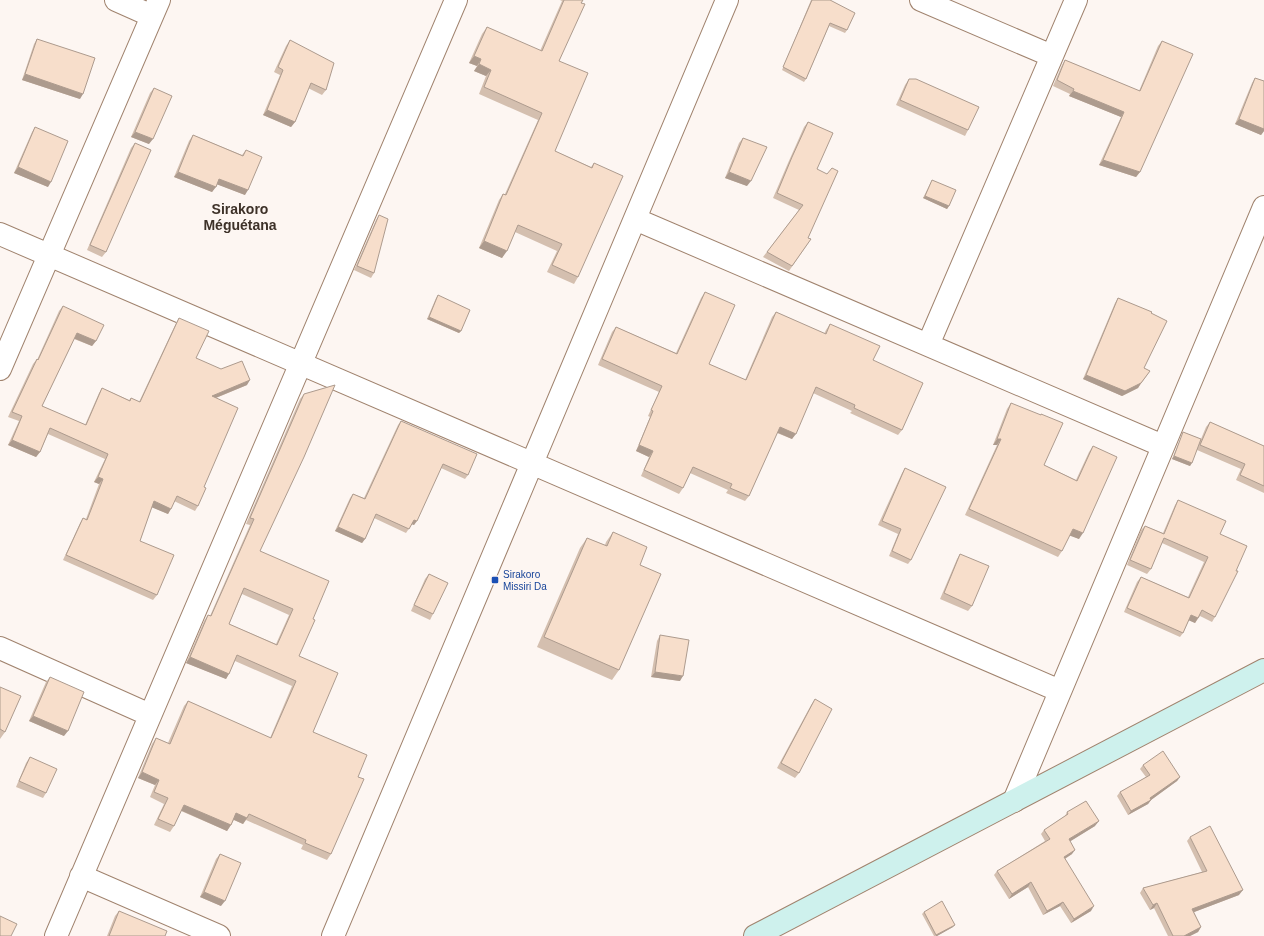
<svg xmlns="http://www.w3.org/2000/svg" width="1264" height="936" font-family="Helvetica,sans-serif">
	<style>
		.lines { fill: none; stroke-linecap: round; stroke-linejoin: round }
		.street-casing { stroke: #a0836e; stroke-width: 24 }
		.secondary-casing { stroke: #a0836e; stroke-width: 24 }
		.street { stroke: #fff; stroke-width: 22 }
		.secondary { stroke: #cef1ed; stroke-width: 22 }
		.wall { fill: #d4bfaf; fill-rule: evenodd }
		.shaded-wall { fill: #ad9b8e }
		.building { fill: #f7decb; stroke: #ad9b8e; fill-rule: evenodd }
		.transit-dot { fill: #1a4fb4; stroke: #fdf6f2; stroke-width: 1.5 }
		.labels { text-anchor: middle; stroke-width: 4; stroke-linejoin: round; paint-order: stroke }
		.transit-label { font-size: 10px; fill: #164399; stroke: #fdf6f2; text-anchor: start }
		.district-label { font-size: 14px; font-weight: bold; fill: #3d3128; stroke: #fdf6f2 }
	</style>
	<rect width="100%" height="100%" fill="#fdf6f2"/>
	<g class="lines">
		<defs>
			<path id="street" d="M116 0 152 16
				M921 0 1052 56
				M635 219 1163 446
				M0 234 1060 691
				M928 345 1076 0
				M0 369 159 0
				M0 648 150 715
				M1014 801 1264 207
				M81 876 219 936
				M56 936 456 0
				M333 936 727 0"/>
			<path id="secondary" d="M755 936 1264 670"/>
		</defs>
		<!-- street casing -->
		<use href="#street" class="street-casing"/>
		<!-- secondary casing -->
		<use href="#secondary" class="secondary-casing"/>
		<!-- street -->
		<use href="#street" class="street"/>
		<!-- secondary -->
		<use href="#secondary" class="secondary"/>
	</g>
	<!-- wall -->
	<path class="wall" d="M560 0H583L559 61 555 151 591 167 594 163 578 277 574 284 547 272 557 251 515 232 502 258 479 248 499 200 503 194H505L538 120 479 94 486 76 474 71 477 66 469 63 482 34 487 27 540 51 562 1Z
		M811 0H830L847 30 845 33 829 26 806 79 804 82 782 70Z
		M37 39 80 99 22 80 34 44Z
		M290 40 326 90 322 95 308 88 295 122 291 127 263 115 280 75 274 72 286 46Z
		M1162 41 1140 172 1136 177 1099 165 1121 117 1069 96 1070 94 1053 86 1062 65 1065 60 1139 91 1158 46Z
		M1255 78 1264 81V131L1261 135 1235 124 1252 83Z
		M909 79 968 130 965 136 896 105 905 85Z
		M154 88 149 144 131 137 150 93Z
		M808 122 817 169 808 238 811 239 789 271 763 257 799 210 773 198 788 163 804 127Z
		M35 127 48 187 14 173 32 132Z
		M193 135 242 155 246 150 245 195 217 184 212 192 174 177 189 141Z
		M743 138 747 186 725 178 739 143Z
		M135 143 106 252 102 257 87 250 131 148Z
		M932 180 949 206 947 209 923 198Z
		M379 215 374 273 371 278 354 270 376 220Z
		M705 292 709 364 745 380 772 317 776 312 824 334 826 330 830 324 873 360 902 430 898 435 850 413 852 411 813 393 792 439 777 433 749 496 745 501 726 493 728 490 690 473 683 488 679 494 641 476 649 457 636 451 650 417 648 416 659 392 598 365 612 332 616 327 676 353 701 298Z
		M438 295 461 331 459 333 427 319 436 298Z
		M1118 298 1151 313 1144 368 1150 371 1138 388 1122 396 1083 379 1115 303Z
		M63 306 96 341 92 346 74 339 42 406 85 425 99 393 102 388 129 400 131 398 139 402 176 323 179 318 196 358 247 385 216 398 204 487 198 506 195 511 174 501 168 514 152 507 140 541 157 595 153 600 63 560 80 523 83 518 86 519 99 484 94 482 105 459 48 434 40 452 36 457 8 445 19 421 8 417 33 364 37 359V360L59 311Z
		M304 394 260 551 313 619 299 656 313 732 358 777 331 854 327 860 301 849 303 845 246 820 243 824 234 820 227 831 181 811 174 826 170 832 154 825 164 804 150 797 155 785 138 778 152 744 156 738 168 743 184 706 188 701 270 738 292 686 235 661 226 679 186 663 204 621 208 615 210 616 250 525 246 524 300 399ZM242 594 289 615 276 644 229 624Z
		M1011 403 1044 465 1076 480 1089 452 1093 446 1079 539 1070 535 1062 551 1058 557 965 515 997 445H993L1007 409Z
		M401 421 468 475 465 479 441 468 414 525 412 524 406 533 374 518 365 539 362 543 335 531 350 498 353 494 364 498 398 425Z
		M1210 422 1264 446V493L1236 480 1241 469 1197 450 1190 466 1172 459 1182 435 1183 432 1201 439 1206 427Z
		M905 468 911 560 908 564 889 556 898 534 878 525 902 473Z
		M1178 500 1220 534 1215 617 1212 622 1200 616 1195 623 1189 620 1183 633 1180 637 1124 612 1137 582 1141 577 1188 597 1204 562 1162 543 1151 569 1147 574 1127 565 1141 530 1145 526 1163 533 1175 505Z
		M613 532 640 565 619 670 612 680 537 647 580 548 587 538 605 545 606 542Z
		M960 554 972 606 968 611 940 599 957 559Z
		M429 574 433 614 430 620 411 611 425 579Z
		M660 635 680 681 651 677 657 641Z
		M50 677 64 736 29 721 46 682Z
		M0 687 5 732 0 739Z
		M815 699 799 773 795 778 777 768 811 705Z
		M30 757 46 793 43 798 16 787 26 763Z
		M1143 765 1180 777 1177 781 1151 800 1148 804 1128 815 1117 796 1120 792 1146 777 1140 769Z
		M1067 812 1095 826 1070 841 1072 854 1065 859 1091 911 1071 923 1060 906 1043 915 1028 887 1009 899 994 875 997 871 1045 841 1041 834 1044 830 1065 816Z
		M1190 837 1239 895 1194 912 1201 927 1198 932 1190 936H1168L1154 908 1150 910 1140 893 1143 888 1202 872 1187 841Z
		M220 854 221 906 200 897 216 859Z
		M119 911 165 936H107L115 916Z
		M924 912 953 927 937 936H934L922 914Z"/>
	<!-- shaded-wall -->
	<path class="shaded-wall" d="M474 56 481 59 477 66 469 63Z
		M479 64 491 70 486 76 474 71Z
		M25 74 83 94 80 99 22 80Z
		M1073 91 1124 112 1121 117 1069 96Z
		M267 110 295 122 291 127 263 115Z
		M1239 119 1264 129V131L1261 135 1235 124Z
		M135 132 153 139 149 144 131 137Z
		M1103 160 1140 172 1136 177 1099 165Z
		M18 167 51 182 48 187 14 173Z
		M178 172 216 187 212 192 174 177Z
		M729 172 751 181 747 186 725 178Z
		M219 179 248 190 245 195 216 184Z
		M925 196 949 206 947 209 923 198Z
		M484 241 507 251 502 258 479 248Z
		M429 317 461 331 459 333 427 319Z
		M77 333 96 341 92 346 73 338Z
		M1086 375 1141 383 1138 388 1122 396 1083 379Z
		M250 380 247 385 208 401 212 396Z
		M780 427 796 434 792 439 776 432Z
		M997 439H1001L997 445H993Z
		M12 440 40 452 36 457 8 445Z
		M639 445 653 451 649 457 636 451Z
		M1174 456 1192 463 1190 466 1172 459Z
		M98 477 103 479 99 484 94 482Z
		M154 501 171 509 168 514 151 507Z
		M414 520 417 521 414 525 411 524Z
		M338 527 365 539 362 543 335 531Z
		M1073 529 1083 533 1079 539 1068 535Z
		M1191 615 1198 618 1195 623 1188 620Z
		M190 657 229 674 226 679 186 663Z
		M655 672 683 676 680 681 651 677Z
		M33 716 68 731 64 736 29 721Z
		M142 772 159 780 155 785 138 778Z
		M1180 777 1177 781 1151 800 1148 804 1128 815 1131 811Z
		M184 805 231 825 227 831 180 810Z
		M236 813 247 818 243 824 232 819Z
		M1099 821 1095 826 1066 844 1069 839Z
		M1075 850 1072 854 1061 861 1064 857Z
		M1031 882 1028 887 1009 899 1012 894Z
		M1243 890 1239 895 1189 914 1192 909Z
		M204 892 225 901 221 906 200 897Z
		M1063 902 1060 906 1043 915 1047 911Z
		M1157 903 1154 908 1150 910 1153 905Z
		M1094 906 1091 911 1071 923 1074 919Z
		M955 925 953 927 937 936H936V935Z
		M1201 927 1198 932 1190 936H1184Z"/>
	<!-- building -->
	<path class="building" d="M564 0H583L581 3 585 4 559 61 588 73 555 151 592 168 594 163 623 176 578 277 552 265 562 244 518 225 507 251 484 241 503 194 506 195 542 113 484 87 491 70 479 64 481 59 474 56 487 27 542 51Z
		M812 0H830L855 13 847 30 830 23 806 79 783 67Z
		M37 39 95 58 83 94 25 74Z
		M290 40 334 63 326 90 311 83 295 122 267 110 283 70 278 67Z
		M1162 41 1193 54 1140 172 1103 160 1124 112 1073 91 1074 89 1057 80 1065 60 1140 91Z
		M1255 78 1264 81V129L1239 119Z
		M909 79H916L979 107 968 130 900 100Z
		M154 88 172 96 153 139 135 132Z
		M808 122 833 133 817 169 827 174 832 168 838 171 808 238 811 239 792 266 767 252 803 205 777 193 792 157Z
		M35 127 68 141 51 182 18 167Z
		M193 135 243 156 246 150 262 157 248 190 219 179 216 187 178 172Z
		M743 138 767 147 751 181 729 172Z
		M135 143 151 150 106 252 90 245Z
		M932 180 956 190 949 206 925 196Z
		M379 215 388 219 374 273 357 266Z
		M705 292 735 305 709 364 746 380 776 312 826 334 830 324 880 346 873 360 923 383 902 430 854 408 855 405 816 387 796 434 780 427 749 496 730 488 732 484 693 467 683 488 644 470 653 451 639 445 653 411 651 410 662 386 602 359 616 327 677 354Z
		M438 295 470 310 461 331 429 317Z
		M1118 298 1152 312 1151 313 1167 321 1144 368 1150 371 1141 383 1125 391 1086 375Z
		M63 306 104 325 96 341 77 333 42 406 86 425 102 388 130 401 131 398 140 402 179 318 209 331 196 358 221 369 242 361 250 380 212 396 238 408 204 487 206 488 198 506 177 496 171 509 154 501 140 541 174 555 157 595 66 555 83 518 87 520 103 479 98 477 108 454 50 428 40 452 12 440 22 416 12 412 37 359 38 360Z
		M335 385 304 457 260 551 329 581 313 619 315 620 299 656 338 673 313 732 367 755 358 777 364 779 331 854 305 843 306 840 249 814 247 818 236 813 231 825 184 805 174 826 158 819 168 798 154 792 159 780 142 772 156 738 170 744 188 701 271 738 296 681 237 655 229 674 190 657 208 615 211 616 254 519 250 518 304 394ZM244 588 293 609 277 645 229 624Z
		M1011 403 1041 415V414L1063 423 1044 465 1077 481 1093 446 1117 457 1083 533 1073 529 1062 551 969 509 1001 439H997Z
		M401 421 477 454 468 475 443 464 417 521 414 520 409 529 376 514 365 539 338 527 353 494 365 499Z
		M1210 422 1264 446V486L1240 475 1245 464 1200 445Z
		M1183 432 1201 439 1192 463 1174 456Z
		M905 468 946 487 911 560 892 551 901 529 882 521Z
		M1178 500 1226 521 1220 534 1247 546 1236 571H1238L1215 617 1202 610 1198 618 1191 615 1183 633 1127 608 1141 577 1189 598 1208 557 1164 538 1151 569 1130 560 1145 526 1164 534Z
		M613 532 647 547 640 565 661 574 619 670 544 637 587 538 607 546Z
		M960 554 989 566 972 606 944 593Z
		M429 574 448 583 433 614 414 605Z
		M660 635 689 640 683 676 655 672Z
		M50 677 84 692 68 731 33 716Z
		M0 687 21 696 5 732 0 729Z
		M815 699 832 709 799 773 781 763Z
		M1163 751 1180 777 1150 798 1151 800 1131 811 1120 792 1150 775 1143 765Z
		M30 757 57 769 46 793 19 781Z
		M1086 801 1099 821 1069 839 1075 850 1064 857 1094 906 1074 919 1063 902 1047 911 1031 882 1012 894 997 871 1050 839 1044 830 1068 814 1067 812Z
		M1210 826 1243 890 1192 909 1201 927 1184 936H1173L1157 903 1153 905 1143 888 1207 871 1190 837Z
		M220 854 241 863 225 901 204 892Z
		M942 901 955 925 936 935 924 912Z
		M119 911 167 931 165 936H109Z
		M0 916 17 924 11 936H0Z"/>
	<!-- markers -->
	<rect class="transit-dot" x="491" y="576" width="8" height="8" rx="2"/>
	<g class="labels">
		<!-- transit labels -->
		<g class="transit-label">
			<text x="503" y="578">Sirakoro<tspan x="503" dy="12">Missiri Da</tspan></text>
		</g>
		<!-- district labels -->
		<g class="district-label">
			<text x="240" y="214">Sirakoro<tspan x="240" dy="16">Méguétana</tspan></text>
		</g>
	</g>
</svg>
